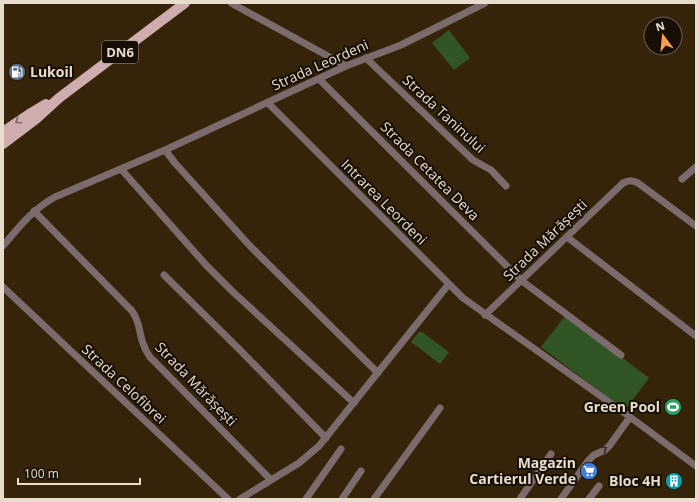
<svg xmlns="http://www.w3.org/2000/svg" width="699" height="502" font-family="'Open Sans',sans-serif">
	<style>
		.green { fill: #325525 }
		.lines { fill: none; stroke-linecap: round; stroke-linejoin: round }
		.minor { stroke: #7b6b6c; stroke-width: 7 }
		.primary { stroke: #cfadaf; stroke-width: 10 }
		.oneway { stroke: #7c6663 }
		.oneway2 { stroke: #352b25 }
		.labels { text-anchor: middle; stroke-width: 4; stroke-linejoin: round; paint-order: stroke }
		.shield { fill: #170f06; stroke: #a99e91; stroke-width: 1 }
		.shield-label { font-size: 13px; font-weight: bold; fill: #e8dccd }
		.street-label { font-size: 14px; fill: #e8dccd; stroke: #170f06 }
		.poi-label { font-size: 14px; font-weight: bold; fill: #e8dccd; stroke: #170f06; text-anchor: end }
	</style>
	<rect width="100%" height="100%" fill="#36240a"/>
	<!-- green -->
	<path class="green" d="M449 30 470 58 454 70 432 43Z
		M566 315 649 378 625 410 541 347Z
		M419 332H422L449 352 440 364 411 342Z"/>
	<g class="lines">
		<!-- minor -->
		<path class="minor" d="M231 3 346 66
			M366 58 473 160 491 170 506 186
			M319 79 522 281 621 355
			M268 103 463 298 630 417 696 466
			M165 150 175 163 250 246 378 373
			M121 169 206 265 233 292 354 403
			M682 179 696 167
			M34 211 132 311C142 325 138 335 145 348 146 351 148 354 150 357L271 480
			M567 237 696 336
			M3 246C19 227 33 209 55 197L165 150 346 66 401 45 485 3
			M164 275 238 348 326 438
			M3 287 228 499
			M485 315 623 183C629 180 632 180 638 183L696 226
			M240 499 299 463 319 446 448 285
			M306 499 341 449
			M342 499 361 471
			M374 499 440 408
			M520 499 551 454
			M561 499 588 461 594 455 605 450 610 445 630 417
			M589 499 599 486"/>
		<!-- primary -->
		<path class="primary" d="M3 132 31 113 46 104
			M3 144 36 119 59 98 185 3"/>
	</g>
	<!-- one-way arrows -->
	<defs><path id="oneway-chevron" d="M-2-3.5L2.5 0L-2 3.5" fill="none" stroke-width="1.6" stroke-linecap="round" stroke-linejoin="round"/></defs>
	<use class="oneway" href="#oneway-chevron" transform="translate(18 121) rotate(145)"/>
	<use class="oneway2" href="#oneway-chevron" transform="translate(604 449) rotate(-35)"/>
	<!-- icons -->
	<defs>
		<symbol id="fuel-disc" viewBox="-11 -11 22 22"><circle r="9.5" fill="#5c6f8a" stroke="#170f06"/><path d="M-5.5-6h7V0h2V4h1.3V-2.5L3-4.5l.8-.8L6-3V5H2.5V1h-1V6h-7ZM-4.2-4.7v3.2H.2V-4.7Z" fill="#fff"/></symbol>
		<symbol id="stadium-disc" viewBox="-11 -11 22 22"><circle r="9.5" fill="#2e9e5b" stroke="#170f06"/><path d="M0-5a6.5 5 0 1 0 0 10a6.5 5 0 1 0 0-10ZM-3.5-1.8h7v3.6h-7Z" fill="#fff"/></symbol>
		<symbol id="supermarket-disc" viewBox="-11 -11 22 22"><circle r="9.5" fill="#3f7fe0" stroke="#170f06"/><path d="M-6-5.5h2.5l.6 2H6L4.5 2H-2.5L-4.4-4H-6ZM-1.5 3.2a1.3 1.3 0 1 0 .1 0ZM3 3.2a1.3 1.3 0 1 0 .1 0Z" fill="#fff"/></symbol>
		<symbol id="building-disc" viewBox="-11 -11 22 22"><circle r="9.5" fill="#0f9aa8" stroke="#170f06"/><path d="M-4-6H4V6H1V3H-1V6H-4ZM-2.5-4.3h1.7v1.8h-1.7ZM.8-4.3h1.7v1.8H.8ZM-2.5-1h1.7V.8h-1.7ZM.8-1h1.7V.8H.8Z" fill="#fff"/></symbol>
	</defs>
	<g fill-rule="evenodd">
		<use href="#fuel-disc" x="7" y="62" width="20" height="20"/>
		<use href="#stadium-disc" x="663" y="397" width="20" height="20"/>
		<use href="#supermarket-disc" x="579" y="461" width="20" height="20"/>
		<use href="#building-disc" x="664" y="471" width="20" height="20"/>
	</g>
	<g class="labels">
		<!-- shield labels -->
		<rect class="shield" x="102" y="41" width="36" height="22" rx="3"/>
		<g class="shield-label">
			<text x="120" y="57">DN6</text>
		</g>
		<!-- street labels -->
		<g class="street-label">
			<text transform="translate(320 65) rotate(-24)" y="5">Strada Leordeni</text>
			<text transform="translate(444 114) rotate(43)" y="5">Strada Taninului</text>
			<text transform="translate(430 171) rotate(45)" y="5">Strada Cetatea Deva</text>
			<text transform="translate(384 202) rotate(45)" y="5">Intrarea Leordeni</text>
			<text transform="translate(545 240) rotate(-44)" y="5">Strada Mărășești</text>
			<text transform="translate(124 384) rotate(43)" y="5">Strada Celofibrei</text>
			<text transform="translate(196 384) rotate(46)" y="5">Strada Mărășești</text>
		</g>
		<!-- poi labels -->
		<g class="poi-label">
			<text x="30" y="77" text-anchor="start">Lukoil</text>
			<text x="660" y="412">Green Pool</text>
			<text x="576" y="468">Magazin<tspan x="576" dy="16">Cartierul Verde</tspan></text>
			<text x="661" y="486">Bloc 4H</text>
		</g>
	</g>
	<!-- border -->
	<rect width="699" height="502" fill="none" stroke="#e8dccd" stroke-width="8"/>
	<!-- north arrow -->
	<g transform="translate(663 36) rotate(344)"><circle r="19" fill="#170f06" stroke="#6b6156"/>
	<path d="M0-3L7 15L0 10L-7 15Z" fill="#f9a04c"/>
	<text y="-6" font-size="11" font-weight="bold" text-anchor="middle" fill="#e8dccd">N</text>
	</g>
	<!-- scale -->
	<path d="M18 478v6h122v-6" fill="none" stroke="#e8dccd" stroke-width="2"/>
	<text x="24" y="478" font-size="12" fill="#e8dccd" stroke="#170f06" stroke-width="3" paint-order="stroke">100 m</text>
</svg>
